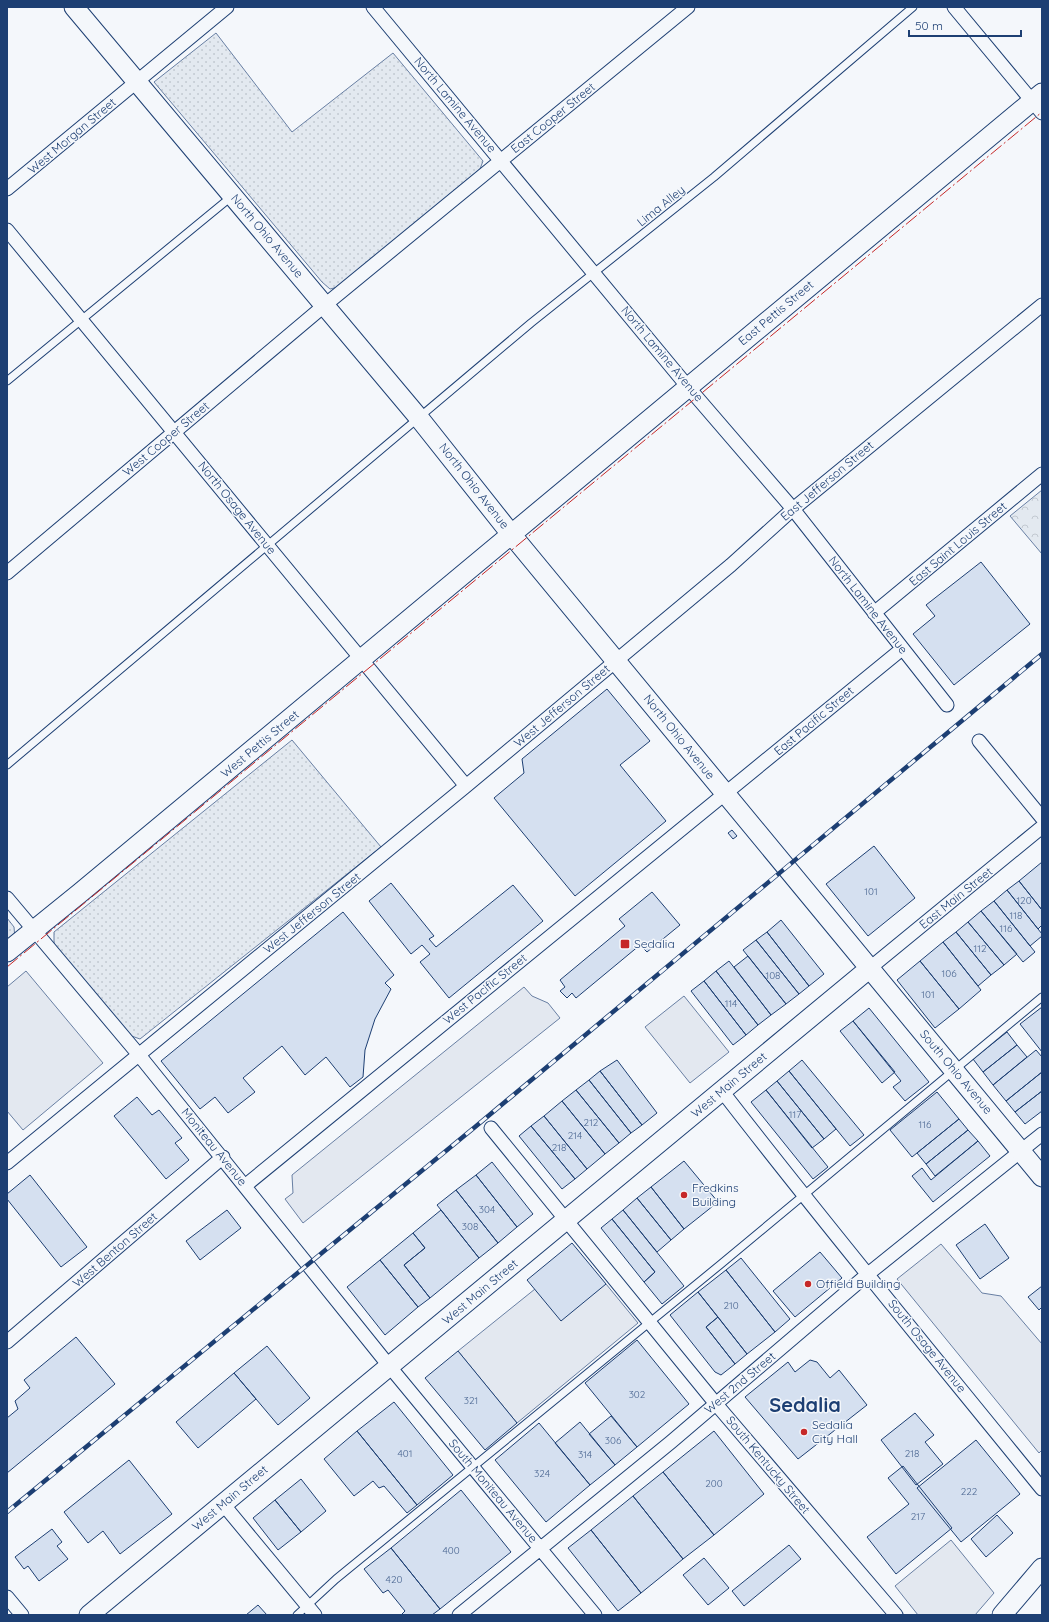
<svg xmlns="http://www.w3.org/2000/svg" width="1049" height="1622" font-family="Quicksand,sans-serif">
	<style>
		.grass { fill: url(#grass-dots); stroke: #687fa3 }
		.forest { fill: url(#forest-crowns); stroke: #687fa3 }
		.parking { fill: #e3e8f0; stroke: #687fa3 }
		.building { fill: #d5e0f0; stroke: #1d3f73 }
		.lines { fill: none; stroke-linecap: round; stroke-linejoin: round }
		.lane-casing { stroke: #1d3f73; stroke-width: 9 }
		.street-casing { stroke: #1d3f73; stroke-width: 15 }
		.secondary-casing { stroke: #1d3f73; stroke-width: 21 }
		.lane { stroke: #f4f7fb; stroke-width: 7 }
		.street { stroke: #f4f7fb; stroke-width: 13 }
		.secondary { stroke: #f4f7fb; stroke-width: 19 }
		.rail-casing { stroke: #1d3f73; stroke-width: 4.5 }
		.rail { stroke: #f4f7fb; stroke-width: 3; stroke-dasharray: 9; stroke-linecap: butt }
		.power { stroke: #c62828; stroke-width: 1; stroke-dasharray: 14 3 2 3; stroke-linecap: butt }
		.poi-dot { fill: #c62828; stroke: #f4f7fb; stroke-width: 1.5 }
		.labels { text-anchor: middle; stroke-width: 3; stroke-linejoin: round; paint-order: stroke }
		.number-label { font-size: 10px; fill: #4b6792 }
		.street-label { font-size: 12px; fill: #1d3f73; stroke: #f4f7fb }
		.poi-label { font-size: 12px; fill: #1d3f73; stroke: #f4f7fb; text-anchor: start }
		.town-label { font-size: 20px; font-weight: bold; fill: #1d3f73; stroke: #f4f7fb }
	</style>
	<defs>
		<pattern id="grass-dots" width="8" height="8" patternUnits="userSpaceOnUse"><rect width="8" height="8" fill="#e3e9f0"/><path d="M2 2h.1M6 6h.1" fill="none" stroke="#c2c9d1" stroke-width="1.8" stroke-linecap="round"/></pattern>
		<pattern id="forest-crowns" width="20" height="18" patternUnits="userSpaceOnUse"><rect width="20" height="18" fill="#e3e9f0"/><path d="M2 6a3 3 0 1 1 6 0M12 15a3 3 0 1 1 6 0" fill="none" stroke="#c2c9d1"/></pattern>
	</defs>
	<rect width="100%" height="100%" fill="#f4f7fb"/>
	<!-- grass -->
	<path class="grass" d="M216 33 292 132 393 53 483 161 480 169 338 287 330 289 322 282 154 82Z
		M292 740 381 847 140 1039 126 1034 54 945V932Z
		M7 918 14 927 15 939 7 945Z"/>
	<!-- forest -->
	<path class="forest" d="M1042 490V554L1010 516Z"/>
	<!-- parking -->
	<path class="parking" d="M26 971 103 1063 23 1130 7 1111V987Z
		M524 987 532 996 548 1003 560 1018 303 1223 285 1199 293 1193 292 1175Z
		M684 996 729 1052 690 1083 645 1027Z
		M941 1244 982 1293 1001 1296 1042 1344V1450L1039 1453 897 1279Z
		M606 1284 638 1323 517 1423 458 1351 535 1289Z
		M951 1540 994 1593 975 1615H918L895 1586Z"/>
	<!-- building -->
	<path class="building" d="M981 562 1030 624 954 685 913 634 935 616 926 605Z
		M607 689 650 741 620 765 666 821 575 896 494 798 524 773 522 759Z
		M732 830 737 836 733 839 728 833Z
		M874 846 915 898 868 936 826 884Z
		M1042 862V910L1019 881Z
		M1019 881 1042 910V925L1038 929 1007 890Z
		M391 883 434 936 429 939 436 947 513 885 543 921 449 998 420 962 430 954 422 945 411 954 369 901Z
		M1007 890 1042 934V936L1030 946 994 901Z
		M652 892 680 925 647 952 640 945 576 998 572 993 567 998 560 991 565 987 560 980 625 926 619 919Z
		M994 901 1035 952 1023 962 981 911Z
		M981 911 1017 954 1004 965 968 922Z
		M343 912 394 975 385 983 391 989 375 1019 365 1050 363 1077 350 1087 326 1057 305 1075 282 1046 243 1078 255 1092 228 1113 215 1097 200 1109 161 1061Z
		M781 920 824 974 809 986 767 932Z
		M968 922 1004 965 991 975 956 932Z
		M767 932 809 986 799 994 756 940Z
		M956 932 991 975 978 986 943 942Z
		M756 940 799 994 786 1004 743 950Z
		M943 942 981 990 959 1009 920 961Z
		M748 956 786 1004 771 1015 734 967Z
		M729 961 771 1015 758 1025 716 971Z
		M920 961 959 1009 935 1028 897 980Z
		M716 971 758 1025 746 1035 704 981Z
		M704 981 746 1035 733 1045 691 991Z
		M1042 1007V1052L1020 1024Z
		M869 1008 929 1082 905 1101 893 1087 901 1081 853 1021Z
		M853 1021 895 1072 882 1083 840 1031Z
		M1007 1032 1017 1045 983 1072 973 1059Z
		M1017 1045 1027 1057 993 1085 983 1072Z
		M1036 1050 1042 1057V1072L1006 1101 993 1085Z
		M617 1060 657 1113 642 1125 600 1071Z
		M802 1060 864 1135 850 1146 789 1071Z
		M600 1071 642 1125 631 1133 589 1080Z
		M789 1071 836 1129 824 1139 777 1081Z
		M1042 1072V1091L1015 1112 1006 1101Z
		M589 1080 631 1133 619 1143 576 1090Z
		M777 1081 824 1139 812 1148 766 1090Z
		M576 1090 619 1143 605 1154 562 1101Z
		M766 1090 828 1167 813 1179 751 1102Z
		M1042 1091V1111L1025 1124 1015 1112Z
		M937 1092 959 1119 912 1157 890 1130Z
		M137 1097 152 1115 159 1110 182 1138 175 1143 189 1160 166 1179 114 1116Z
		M562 1101 605 1154 587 1169 544 1116Z
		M544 1116 587 1169 575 1179 531 1126Z
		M959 1119 968 1130 926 1164 917 1153Z
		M531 1126 575 1179 562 1189 519 1136Z
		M968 1130 978 1141 935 1176 926 1164Z
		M978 1141 990 1156 933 1202 912 1176 922 1168 931 1180Z
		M684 1161 718 1202 684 1229 651 1187Z
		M492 1162 533 1214 517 1227 476 1175Z
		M30 1175 87 1247 61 1267 7 1199V1194Z
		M476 1175 517 1227 498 1243 456 1190Z
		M651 1187 684 1229 671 1240 637 1198Z
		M456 1190 498 1243 479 1258 437 1205Z
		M637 1198 671 1240 657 1252 623 1210Z
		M227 1210 241 1228 200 1260 186 1241Z
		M441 1210 479 1258 430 1298 404 1265 425 1248 413 1233Z
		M623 1210 684 1286 662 1304 644 1282 655 1272 612 1219Z
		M612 1219 655 1272 644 1282 601 1228Z
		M985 1224 1009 1258 980 1279 956 1245Z
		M413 1233 425 1248 404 1265 430 1298 418 1307 380 1260Z
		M572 1243 606 1284 561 1321 527 1280Z
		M820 1252 842 1278 795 1317 773 1291Z
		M741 1258 790 1319 775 1332 726 1270Z
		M380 1260 418 1307 385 1335 347 1287Z
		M726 1270 775 1332 747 1354 698 1292Z
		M1042 1286V1307L1039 1310 1028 1297Z
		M698 1292 718 1317 706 1327 735 1364 721 1375 715 1372 670 1315Z
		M718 1317 747 1354 735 1364 706 1327Z
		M76 1337 115 1384 7 1473V1418L18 1409 15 1401 30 1388 24 1380Z
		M637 1340 689 1404 637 1447 585 1383Z
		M267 1346 310 1398 278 1425 234 1373Z
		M458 1351 517 1423 485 1450 425 1378Z
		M810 1360 817 1362 830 1378 839 1370 867 1405 798 1459 745 1397 788 1362 795 1372Z
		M234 1373 256 1399 198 1448 176 1422Z
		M394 1402 453 1475 417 1505 357 1431Z
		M915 1413 934 1435 925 1442 943 1464 916 1485 881 1440Z
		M611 1416 637 1447 615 1465 589 1434Z
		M580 1422 615 1465 590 1485 555 1443Z
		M539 1423 590 1485 546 1522 495 1460Z
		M357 1431 417 1505 407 1513 384 1486 379 1488 373 1481 354 1496 324 1459Z
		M714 1431 764 1494 714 1535 663 1472Z
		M976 1440 1020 1494 961 1542 917 1488Z
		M129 1460 172 1514 120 1554 103 1531 88 1543 64 1512Z
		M903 1466 952 1528 896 1574 867 1537 909 1504 888 1478Z
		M663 1472 714 1535 683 1559 633 1496Z
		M301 1479 326 1511 301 1532 275 1500Z
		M461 1490 511 1552 440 1609 391 1548Z
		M633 1496 683 1559 641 1593 591 1530Z
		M275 1500 301 1532 278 1550 253 1518Z
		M997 1515 1013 1533 986 1557 971 1539Z
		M52 1529 62 1542 57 1546 68 1559 39 1581 28 1566 24 1569 15 1557Z
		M591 1530 641 1593 618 1611 568 1548Z
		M789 1545 801 1559 744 1606 732 1591Z
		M391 1548 440 1609 432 1615H401L405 1611 388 1590 383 1593 364 1569Z
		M704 1558 729 1588 708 1605 683 1575Z
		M258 1605 267 1615H246Z"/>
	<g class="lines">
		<defs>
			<path id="lane" d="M7 381 231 197
				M7 765 531 323 714 177 913 7
				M297 1615 336 1579 721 1264 1042 997"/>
			<path id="street" d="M373 7 688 387 793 509 947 705
				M954 7 1042 113
				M7 189 227 7
				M7 230 466 786
				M7 573 325 305 688 7
				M874 613 1042 474
				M979 741 1042 818
				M7 898 139 1055 390 1367 595 1615
				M870 968 1042 827
				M722 1091C826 1226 935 1357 1042 1489
				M491 1128 716 1404 896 1615
				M7 1163 466 786 731 565 793 509 1042 305
				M246 1185 902 649
				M7 1342 223 1157
				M223 1504 315 1615
				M7 1597 22 1615
				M459 1615 671 1442 868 1274 1042 1134"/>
			<path id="secondary" d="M74 7 419 418 511 534 1042 1177
				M7 952 80 893 1042 93
				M89 1615 870 968
				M1002 1615 1042 1568"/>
		</defs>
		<!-- lane casing -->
		<use href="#lane" class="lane-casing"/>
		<!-- street casing -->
		<use href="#street" class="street-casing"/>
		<!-- secondary casing -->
		<use href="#secondary" class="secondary-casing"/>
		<!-- lane -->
		<use href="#lane" class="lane"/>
		<!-- street -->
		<use href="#street" class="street"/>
		<!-- secondary -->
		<use href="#secondary" class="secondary"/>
		<defs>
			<path id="rail" d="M7 1512 475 1127 1042 654"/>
		</defs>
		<!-- rail casing -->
		<use href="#rail" class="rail-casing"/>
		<!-- rail -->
		<use href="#rail" class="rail"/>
		<!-- power -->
		<path class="power" d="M7 967 1042 112"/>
	</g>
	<!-- markers -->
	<g class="poi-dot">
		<rect x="620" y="939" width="10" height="10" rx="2"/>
		<circle cx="684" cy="1195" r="4"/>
		<circle cx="808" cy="1284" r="4"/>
		<circle cx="804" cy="1432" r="4"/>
	</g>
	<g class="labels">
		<!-- number labels -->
		<g class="number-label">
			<text x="871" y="895">101</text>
			<text x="1024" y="904">120</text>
			<text x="1016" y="919">118</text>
			<text x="1006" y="932">116</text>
			<text x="980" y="952">112</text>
			<text x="949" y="977">106</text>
			<text x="773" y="979">108</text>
			<text x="928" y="998">101</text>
			<text x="731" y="1007">114</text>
			<text x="795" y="1118">117</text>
			<text x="591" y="1126">212</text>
			<text x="925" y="1128">116</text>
			<text x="575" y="1139">214</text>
			<text x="559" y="1151">218</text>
			<text x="487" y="1213">304</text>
			<text x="470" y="1230">308</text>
			<text x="731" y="1309">210</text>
			<text x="637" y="1398">302</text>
			<text x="471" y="1404">321</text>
			<text x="613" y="1444">306</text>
			<text x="405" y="1457">401</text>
			<text x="912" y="1457">218</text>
			<text x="585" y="1458">314</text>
			<text x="542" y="1477">324</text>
			<text x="714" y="1487">200</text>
			<text x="969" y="1495">222</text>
			<text x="918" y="1520">217</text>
			<text x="451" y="1554">400</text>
			<text x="394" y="1583">420</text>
		</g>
		<!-- street labels -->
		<g class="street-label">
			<text transform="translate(455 105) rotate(50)" y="4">North Lamine Avenue</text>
			<text transform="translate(553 118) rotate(-39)" y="4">East Cooper Street</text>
			<text transform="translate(72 136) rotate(-40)" y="4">West Morgan Street</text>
			<text transform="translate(661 206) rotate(-39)" y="4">Lima Alley</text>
			<text transform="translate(267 236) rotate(50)" y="4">North Ohio Avenue</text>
			<text transform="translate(776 313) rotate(-40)" y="4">East Pettis Street</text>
			<text transform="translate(662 354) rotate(50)" y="4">North Lamine Avenue</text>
			<text transform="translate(166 439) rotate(-40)" y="4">West Cooper Street</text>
			<text transform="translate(827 481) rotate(-40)" y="4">East Jefferson Street</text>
			<text transform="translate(474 486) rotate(52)" y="4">North Ohio Avenue</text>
			<text transform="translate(237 508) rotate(51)" y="4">North Osage Avenue</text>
			<text transform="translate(958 544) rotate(-40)" y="4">East Saint Louis Street</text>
			<text transform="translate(868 605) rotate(52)" y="4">North Lamine Avenue</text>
			<text transform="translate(562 706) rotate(-40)" y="4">West Jefferson Street</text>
			<text transform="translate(814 721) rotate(-40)" y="4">East Pacific Street</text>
			<text transform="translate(679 737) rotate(51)" y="4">North Ohio Avenue</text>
			<text transform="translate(260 744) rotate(-40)" y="4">West Pettis Street</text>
			<text transform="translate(956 898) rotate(-39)" y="4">East Main Street</text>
			<text transform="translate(312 913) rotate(-39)" y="4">West Jefferson Street</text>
			<text transform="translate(485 989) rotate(-39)" y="4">West Pacific Street</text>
			<text transform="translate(956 1072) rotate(50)" y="4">South Ohio Avenue</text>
			<text transform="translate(729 1085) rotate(-40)" y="4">West Main Street</text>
			<text transform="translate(214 1147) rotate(51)" y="4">Moniteau Avenue</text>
			<text transform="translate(115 1250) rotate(-41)" y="4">West Benton Street</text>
			<text transform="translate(480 1292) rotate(-40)" y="4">West Main Street</text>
			<text transform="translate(927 1346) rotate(51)" y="4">South Osage Avenue</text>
			<text transform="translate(740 1383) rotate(-40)" y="4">West 2nd Street</text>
			<text transform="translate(768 1465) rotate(50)" y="4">South Kentucky Street</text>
			<text transform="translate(493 1491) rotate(50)" y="4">South Moniteau Avenue</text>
			<text transform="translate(230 1498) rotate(-40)" y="4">West Main Street</text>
		</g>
		<!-- poi labels -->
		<g class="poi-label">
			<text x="634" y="948">Sedalia</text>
			<text x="692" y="1192">Fredkins<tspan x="692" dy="14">Building</tspan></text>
			<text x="816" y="1288">Offield Building</text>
			<text x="812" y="1429">Sedalia<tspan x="812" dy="14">City Hall</tspan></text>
		</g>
		<!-- town labels -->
		<g class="town-label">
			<text x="805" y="1412">Sedalia</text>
		</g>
	</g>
	<!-- border -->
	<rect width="1049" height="1622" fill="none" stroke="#1d3f73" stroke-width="16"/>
	<!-- scale -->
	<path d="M909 30v6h112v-6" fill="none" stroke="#1d3f73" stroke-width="2"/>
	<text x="915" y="30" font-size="12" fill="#1d3f73" stroke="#f4f7fb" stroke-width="3" paint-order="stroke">50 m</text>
</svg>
